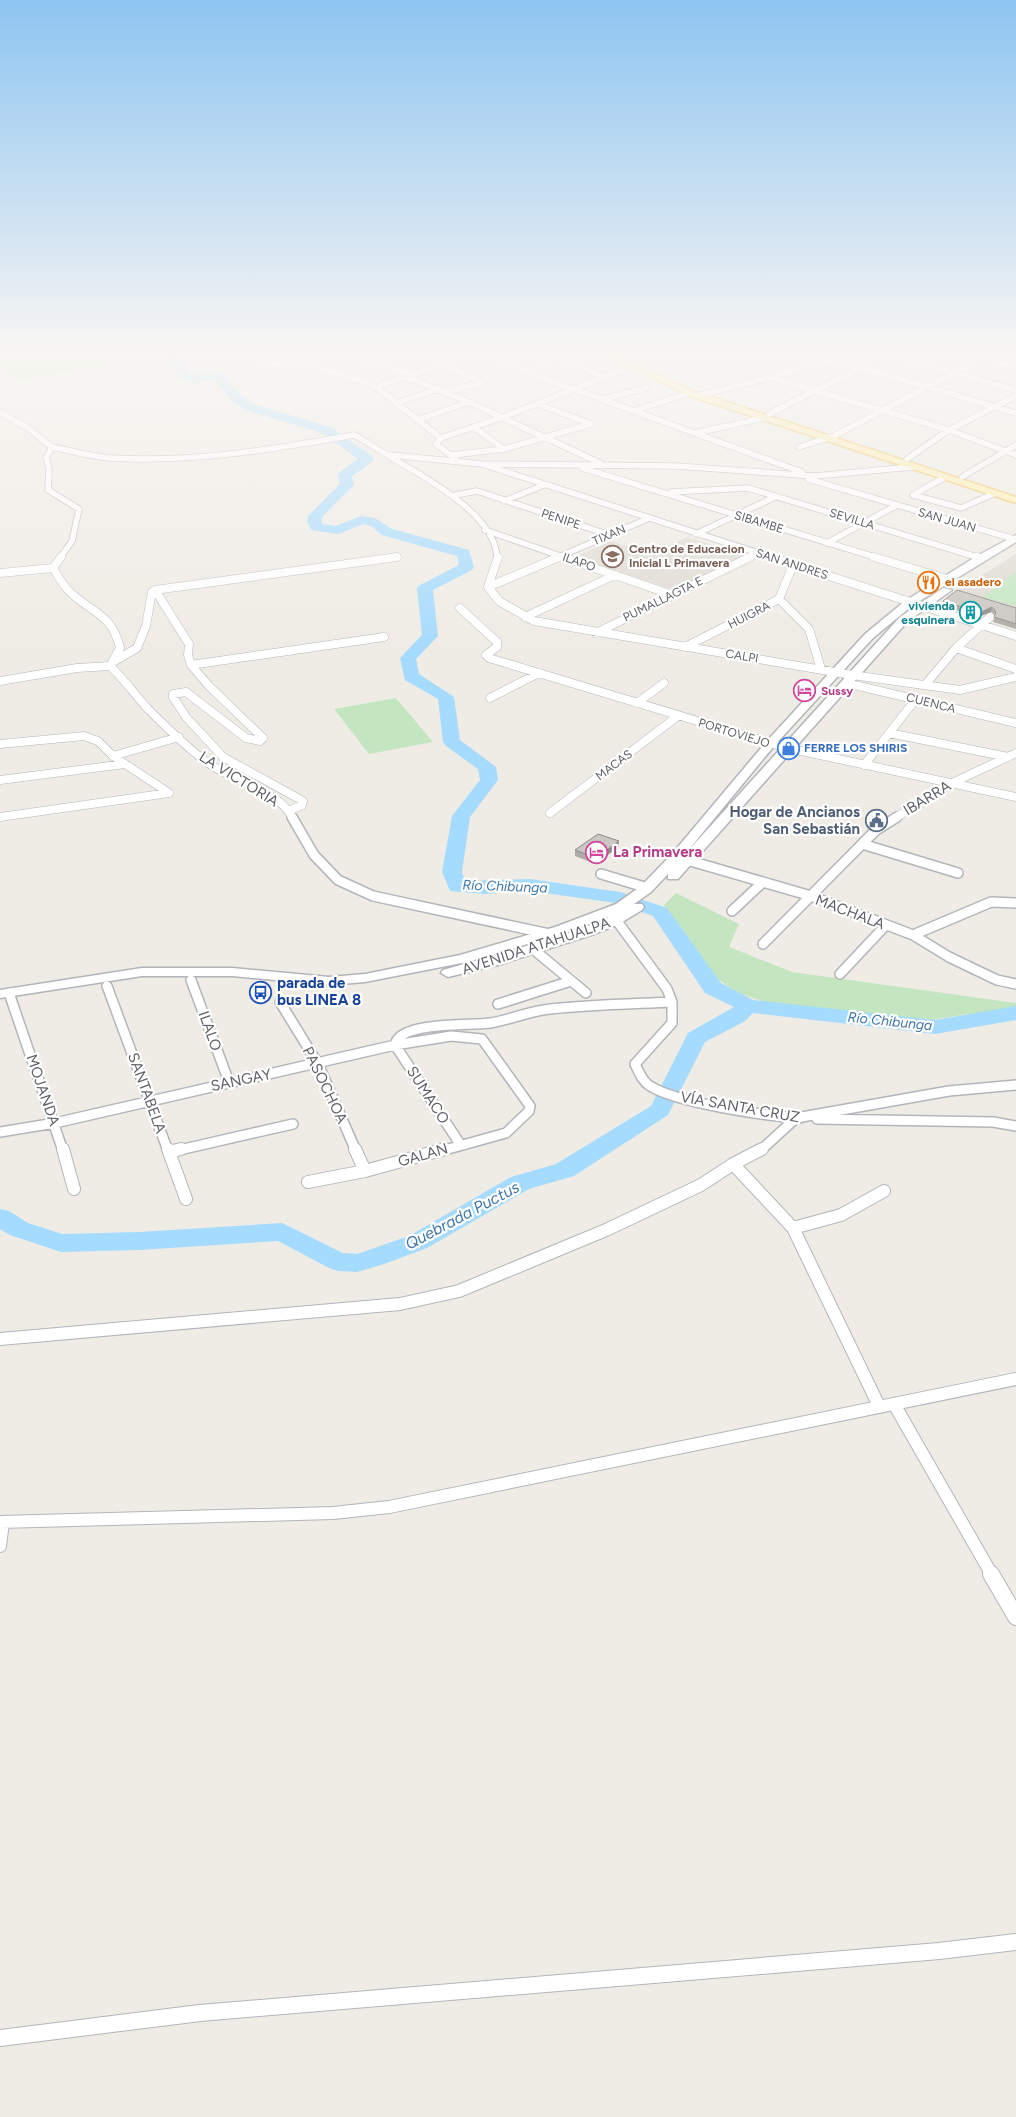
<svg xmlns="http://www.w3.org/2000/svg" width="1016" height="2117" font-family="Figtree,sans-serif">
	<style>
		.education { fill: #dfdbd3 }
		.green { fill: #c3e6c1 }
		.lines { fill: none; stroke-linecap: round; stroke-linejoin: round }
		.river { fill: #a5dbfe; fill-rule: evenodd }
		.minor-far4-casing { stroke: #b2b6ba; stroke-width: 7 }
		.minor-far3-casing { stroke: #b2b6ba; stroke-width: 9 }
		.minor-far2-casing { stroke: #b2b6ba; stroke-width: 12 }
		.minor-far1-casing { stroke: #b2b6ba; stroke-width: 14 }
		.minor-casing { stroke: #b2b6ba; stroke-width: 18 }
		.secondary-casing { stroke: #b1b5ba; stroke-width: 3 }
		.primary-casing { stroke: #f0c25c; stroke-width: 3 }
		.minor-far4 { stroke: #fff; stroke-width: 5.5 }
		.minor-far3 { stroke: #fff; stroke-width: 8 }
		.minor-far2 { stroke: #fff; stroke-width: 9 }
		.minor-far1 { stroke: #fff; stroke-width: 12 }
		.minor { stroke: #fff; stroke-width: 16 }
		.secondary { fill: #fff; fill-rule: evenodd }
		.primary { fill: #feeeaa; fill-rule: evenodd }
		.wall { fill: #aeaba7 }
		.shaded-wall { fill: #8d8b88 }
		.building { fill: #cac7c2; stroke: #8d8b88 }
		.labels { text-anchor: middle; stroke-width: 4.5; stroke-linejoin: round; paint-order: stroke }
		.far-street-label { font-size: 12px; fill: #5d6165; stroke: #fff }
		.far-education-label { font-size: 12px; font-weight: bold; fill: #785e54; stroke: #fff; text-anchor: start }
		.far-food-label { font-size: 12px; font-weight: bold; fill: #c56008; stroke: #fff; text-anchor: start }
		.far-culture-label { font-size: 12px; font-weight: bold; fill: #0d838f; stroke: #fff; text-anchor: end }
		.far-hotel-label { font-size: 12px; font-weight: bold; fill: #b23c85; stroke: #fff; text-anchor: start }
		.far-shop-label { font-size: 12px; font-weight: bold; fill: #366cbe; stroke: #fff; text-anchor: start }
		.far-water-label { font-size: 14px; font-style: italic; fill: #3f76a8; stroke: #fff }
		.street-label { font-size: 15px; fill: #5d6165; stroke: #fff }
		.service-label { font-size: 15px; font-weight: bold; fill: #4e5e75; stroke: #fff; text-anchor: end }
		.hotel-label { font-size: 15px; font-weight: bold; fill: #b23c85; stroke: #fff; text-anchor: start }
		.transit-label { font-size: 15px; font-weight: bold; fill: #164399; stroke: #fff; text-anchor: start }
		.water-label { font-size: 16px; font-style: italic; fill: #3f76a8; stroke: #fff }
	</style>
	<rect width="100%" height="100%" fill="#efece5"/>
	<!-- education -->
	<path class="education" d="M687 537 746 555 675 590 575 557 610 541 652 554Z
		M1016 554V610L958 590Z"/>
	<!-- green -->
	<path class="green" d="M0 354H124L135 359 20 380 0 366Z
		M1016 572V606L983 597Z
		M396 698 433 742 369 754 334 709Z
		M676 893 739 924 729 947 792 972 1016 1003V1012L968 1014 926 1021 764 1002 736 992 705 970 681 937 664 905Z"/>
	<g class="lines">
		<!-- river -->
		<path class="river" d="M169 354H180L188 373 194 375 224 374 238 393 256 405 330 427 372 456 374 459 372 462 352 476 354 485 322 517V524L336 526 361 516 375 518 392 529 469 550 474 567 472 570 433 590 438 636 416 659 419 674 454 697 460 740 496 767 498 780 470 817 462 872 465 881 530 879 620 892 667 908 721 983 753 1000 935 1020 1016 1006V1020L935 1034 753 1013 745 1021 705 1042 668 1115 574 1176 529 1189 427 1248 384 1264 357 1272 338 1271 329 1268 278 1241 139 1250 61 1252 10 1235 0 1229V1209L9 1211 28 1223 62 1234 139 1232 282 1223 343 1253 357 1254 409 1236 511 1177 556 1164 651 1106 688 1033 734 1007 705 993 653 916 616 903 530 891 486 894 450 891 442 872 452 816 480 780 478 769 446 746 443 742 438 699 405 680 400 658 422 635 417 588 420 585 459 565 457 556 382 535 371 526 363 524 338 534 311 530 307 521 308 516 340 484 338 475 340 472 358 459 322 433 248 411 230 399 217 381 192 383 179 378Z"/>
		<defs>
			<path id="minor-far4" d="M219 354 281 365 318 354
				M267 354 372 384 441 438
				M407 354 445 363
				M477 354 802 472
				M541 354 606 377
				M785 354 786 362
				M887 354 1016 390
				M959 354 1016 367
				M358 360 412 375
				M836 360 1016 413
				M442 364 482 382 447 392
				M524 371 573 354
				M406 377 469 402 600 463
				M768 377 949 430 1016 455
				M376 387 474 354
				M698 396 836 360 841 358 839 354
				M604 399 646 388
				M396 403 438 389
				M538 404 591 424
				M633 411 690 393
				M0 412 28 428 52 447 46 458 49 468 48 490 79 509 72 541 60 558
				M769 414 889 354
				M417 420 469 402
				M475 428 504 449
				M695 433 764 418
				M441 438 503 417 633 366
				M441 438 436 444 457 460
				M52 447C72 451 92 457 112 458 192 463 275 449 354 435 368 442 380 451 394 459 426 478 496 515 497 558
				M799 447 834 436 990 354
				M390 455 482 464 676 466 815 476 912 467
				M452 455 504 449 591 424
				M907 459 949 430 1016 396
				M482 464 774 558
				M582 468 878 558
				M962 477 1016 445
				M808 479 1014 539
				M671 492 748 488 980 558
				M455 495 477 491 610 535
				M913 495 961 508 995 493
				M913 495 945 477
				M504 501 544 485
				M485 530 566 558
				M696 534 775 497
				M827 543 897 505
				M390 558 397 557
				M556 558 647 519
				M747 558 757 553"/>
			<path id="minor-far3" d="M61 557 53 568C58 576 62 584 69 591 91 613 112 613 120 648L110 666
				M498 557 488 587 499 601 534 621 852 675 960 690 1016 677
				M562 557 673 595
				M770 557 1016 636
				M874 557 947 579
				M976 557 980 558
				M0 573 53 568
				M488 587 559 557
				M155 590 189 644 188 655 191 665 209 686 263 738 260 741 246 738 186 692 173 694V697L186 717 223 757 303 801 302 805 289 811
				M779 599 809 629 821 669
				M460 608 497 642V647L486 655 489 658 787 748 1016 797
				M525 617 615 575
				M596 633 750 557
				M685 647 779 599 793 565
				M956 648 1016 669
				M113 662 137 648 146 626 152 592 155 590 397 557
				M191 665 384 637
				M110 666C124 679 135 695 148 709 166 727 187 748 208 763 234 782 276 788 293 818
				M0 681 77 668 110 666
				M846 683 1016 723
				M925 685 956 648 990 617
				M490 698 539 673
				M637 703 664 683
				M889 733 1008 757
				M0 744 84 736 98 741 113 756 169 793 0 817
				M113 756 179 737
				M864 765 916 699
				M0 780 125 764
				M550 813 678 716
				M895 818 950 784 1016 753"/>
			<path id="minor-far2" d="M292 817 314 855 338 880 373 896 568 938
				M862 844 958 873
				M680 858 811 896 913 935 949 957 997 980 1016 984
				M601 874 648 888
				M732 911 763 882
				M611 913 667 989 672 1002V1023L635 1064C639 1072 642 1081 650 1086 677 1103 766 1116 800 1118
				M913 935 991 902 1016 903
				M763 944 875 831 897 817
				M533 949 586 993
				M840 974 886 925
				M191 980 229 1082
				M107 986 168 1151
				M9 993 63 1151
				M280 1002 318 1064 356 1151
				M498 1004 571 981
				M817 1119 993 1122 1016 1126
				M0 1132 55 1123 395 1045 451 1036 482 1039 530 1106 529 1111 506 1133 441 1151
				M460 1144 395 1045C399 1021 470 1026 490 1023 510 1020 529 1011 550 1009 590 1005 631 1004 672 1002
				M175 1151 293 1124
				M760 1151 796 1118 949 1091 1016 1085"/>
			<path id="minor-far1" d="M63 1149 74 1189
				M168 1149 186 1199
				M355 1149 365 1171
				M169 1152 181 1149
				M733 1164 793 1228 879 1406
				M308 1182 365 1171 445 1149
				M793 1228 841 1215 884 1191
				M0 1339 400 1304 459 1291 606 1230 701 1185 733 1164 762 1149
				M894 1404 992 1575
				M0 1522 333 1513 389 1507 1016 1379
				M0 1546 3 1522"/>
			<path id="minor" d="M991 1574 1016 1617
				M0 2038 200 2013 939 1951 1016 1942"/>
			<path id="secondary" d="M1016 535V542L913 605 873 638 774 746 686 853 900 617 943 588 952 590 908 621 678 879H668V874L651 892 634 904H642L644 907 642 910 619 924 594 934 498 965 448 977 441 973 443 970 571 933 621 912 565 933 467 962 365 982 329 985 232 976H142L0 998V990L142 968H232L329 977 365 974 460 955 555 927 616 904 641 886 672 854 766 742 865 634 905 601 977 556Z"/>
			<path id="primary" d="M602 354H612L693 391 1016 497V503L687 395Z"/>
		</defs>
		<!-- minor-far4 casing -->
		<use href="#minor-far4" class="minor-far4-casing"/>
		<!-- minor-far3 casing -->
		<use href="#minor-far3" class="minor-far3-casing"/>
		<!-- minor-far2 casing -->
		<use href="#minor-far2" class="minor-far2-casing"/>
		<!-- minor-far1 casing -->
		<use href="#minor-far1" class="minor-far1-casing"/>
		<!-- minor casing -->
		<use href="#minor" class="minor-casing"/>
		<!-- secondary casing -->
		<use href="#secondary" class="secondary-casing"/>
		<!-- primary casing -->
		<use href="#primary" class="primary-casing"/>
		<!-- minor-far4 -->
		<use href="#minor-far4" class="minor-far4"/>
		<!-- minor-far3 -->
		<use href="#minor-far3" class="minor-far3"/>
		<!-- minor-far2 -->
		<use href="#minor-far2" class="minor-far2"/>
		<!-- minor-far1 -->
		<use href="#minor-far1" class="minor-far1"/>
		<!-- minor -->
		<use href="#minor" class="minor"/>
		<!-- secondary -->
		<use href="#secondary" class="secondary"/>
		<!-- primary -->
		<use href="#primary" class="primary"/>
	</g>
	<!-- wall -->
	<path class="wall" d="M943 601 1016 608V629L993 622 995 615 991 612 978 617 942 606Z
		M618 847 596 864 575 856V850Z"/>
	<!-- shaded-wall -->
	<path class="shaded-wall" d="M992 607 991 612 978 617 979 613Z
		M619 841 618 847 596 864V858Z"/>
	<!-- building -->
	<path class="building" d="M957 590 1016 608V624L994 617 996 612 992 607 979 613 943 601Z
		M598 834 619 841 596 858 575 850Z"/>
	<!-- sky -->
	<linearGradient id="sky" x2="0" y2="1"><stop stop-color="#8dc4f1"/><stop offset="0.54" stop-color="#f8f6f3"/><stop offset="1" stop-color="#f8f6f3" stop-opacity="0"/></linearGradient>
	<rect width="1016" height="650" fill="url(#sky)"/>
	<!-- icons -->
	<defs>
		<symbol id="school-ring" viewBox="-11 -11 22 22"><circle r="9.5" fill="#fff" stroke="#8d6e63" stroke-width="1.5"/><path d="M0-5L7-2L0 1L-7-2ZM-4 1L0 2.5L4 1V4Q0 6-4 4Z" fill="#8d6e63"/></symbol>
		<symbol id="restaurant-ring" viewBox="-11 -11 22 22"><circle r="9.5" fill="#fff" stroke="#e8710a" stroke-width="1.5"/><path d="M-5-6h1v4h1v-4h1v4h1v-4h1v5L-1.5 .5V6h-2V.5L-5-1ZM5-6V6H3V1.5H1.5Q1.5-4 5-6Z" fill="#e8710a"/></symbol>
		<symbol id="building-ring" viewBox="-11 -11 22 22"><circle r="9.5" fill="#fff" stroke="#0f9aa8" stroke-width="1.5"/><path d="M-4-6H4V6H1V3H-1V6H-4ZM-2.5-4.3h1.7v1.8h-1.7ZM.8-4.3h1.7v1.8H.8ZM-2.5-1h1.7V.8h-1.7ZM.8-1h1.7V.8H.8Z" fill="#0f9aa8"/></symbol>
		<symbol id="hotel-ring" viewBox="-11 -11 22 22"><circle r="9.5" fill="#fff" stroke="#d1479c" stroke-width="1.5"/><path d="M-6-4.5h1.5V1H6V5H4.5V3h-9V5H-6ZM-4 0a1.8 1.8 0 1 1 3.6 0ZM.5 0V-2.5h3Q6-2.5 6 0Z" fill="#d1479c"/></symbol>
		<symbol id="shop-ring" viewBox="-11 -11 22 22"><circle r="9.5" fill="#fff" stroke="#3f7fe0" stroke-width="1.5"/><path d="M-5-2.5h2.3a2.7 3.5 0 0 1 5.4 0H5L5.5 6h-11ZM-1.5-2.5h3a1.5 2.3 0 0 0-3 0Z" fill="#3f7fe0"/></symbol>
		<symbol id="civic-ring" viewBox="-11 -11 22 22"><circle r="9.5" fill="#fff" stroke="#5c6f8a" stroke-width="1.5"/><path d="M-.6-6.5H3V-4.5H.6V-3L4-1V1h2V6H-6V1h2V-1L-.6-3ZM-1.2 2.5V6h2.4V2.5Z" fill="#5c6f8a"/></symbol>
		<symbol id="bus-ring" viewBox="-11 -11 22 22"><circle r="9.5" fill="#fff" stroke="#1a4fb4" stroke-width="1.5"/><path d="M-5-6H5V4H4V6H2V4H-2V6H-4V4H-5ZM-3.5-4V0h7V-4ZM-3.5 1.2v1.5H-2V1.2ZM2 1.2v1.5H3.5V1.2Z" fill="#1a4fb4"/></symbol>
	</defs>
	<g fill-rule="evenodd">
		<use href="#school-ring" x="600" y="544" width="25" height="25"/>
		<use href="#restaurant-ring" x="916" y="570" width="25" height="25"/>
		<use href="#building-ring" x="958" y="600" width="25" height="25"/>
		<use href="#hotel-ring" x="792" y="678" width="25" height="25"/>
		<use href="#shop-ring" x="776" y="736" width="25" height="25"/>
		<use href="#civic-ring" x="864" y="808" width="25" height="25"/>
		<use href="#hotel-ring" x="584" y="840" width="25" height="25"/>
		<use href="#bus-ring" x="248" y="980" width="25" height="25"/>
	</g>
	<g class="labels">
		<!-- far-street labels -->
		<g class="far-street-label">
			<text transform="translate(561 519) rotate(18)" y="4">PENIPE</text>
			<text transform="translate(852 519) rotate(17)" y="4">SEVILLA</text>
			<text transform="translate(947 520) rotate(16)" y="4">SAN JUAN</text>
			<text transform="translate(759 522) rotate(17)" y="4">SIBAMBE</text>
			<text transform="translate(609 535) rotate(-23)" y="4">TIXAN</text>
			<text transform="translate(579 562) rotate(19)" y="4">ILAPO</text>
			<text transform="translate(792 564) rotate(18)" y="4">SAN ANDRES</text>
			<text transform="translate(663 599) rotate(-26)" y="4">PUMALLAGTA E</text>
			<text transform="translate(749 615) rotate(-27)" y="4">HUIGRA</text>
			<text transform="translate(742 656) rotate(9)" y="4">CALPI</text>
			<text transform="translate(931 703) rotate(14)" y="4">CUENCA</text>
			<text transform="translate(734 733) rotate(17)" y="4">PORTOVIEJO</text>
			<text transform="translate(614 765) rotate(-37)" y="4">MACAS</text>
		</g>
		<!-- far-education labels -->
		<g class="far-education-label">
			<text x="629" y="553">Centro de Educacion<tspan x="629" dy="14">Inicial L Primavera</tspan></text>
		</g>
		<!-- far-food labels -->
		<g class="far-food-label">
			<text x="945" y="586">el asadero</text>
		</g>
		<!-- far-culture labels -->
		<g class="far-culture-label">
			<text x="955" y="610">vivienda<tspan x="955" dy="14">esquinera</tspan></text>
		</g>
		<!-- far-hotel labels -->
		<g class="far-hotel-label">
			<text x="821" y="695">Sussy</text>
		</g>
		<!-- far-shop labels -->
		<g class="far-shop-label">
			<text x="804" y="752">FERRE LOS SHIRIS</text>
		</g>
		<!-- far-water labels -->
		<g class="far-water-label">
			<text transform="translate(505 886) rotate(2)" y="5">Río Chibunga</text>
			<text transform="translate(890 1021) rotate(6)" y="5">Río Chibunga</text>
		</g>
		<!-- street labels -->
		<g class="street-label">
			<text transform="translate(239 779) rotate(32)" y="5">LA VICTORIA</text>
			<text transform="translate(927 798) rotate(-31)" y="5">IBARRA</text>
			<text transform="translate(850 912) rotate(21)" y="5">MACHALA</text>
			<text transform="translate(536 946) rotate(-18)" y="5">AVENIDA ATAHUALPA</text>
			<text transform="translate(210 1031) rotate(70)" y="5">ILALO</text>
			<text transform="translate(241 1080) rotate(-12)" y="5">SANGAY</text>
			<text transform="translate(325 1085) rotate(64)" y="5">PASOCHOA</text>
			<text transform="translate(43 1090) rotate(71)" y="5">MOJANDA</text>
			<text transform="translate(147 1093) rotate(70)" y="5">SANTABELA</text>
			<text transform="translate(428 1095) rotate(57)" y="5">SUMACO</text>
			<text transform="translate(740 1107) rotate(10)" y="5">VÍA SANTA CRUZ</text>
			<text transform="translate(423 1155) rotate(-16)" y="5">GALAN</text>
		</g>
		<!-- service labels -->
		<g class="service-label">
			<text x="860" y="817">Hogar de Ancianos<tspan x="860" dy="17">San Sebastián</tspan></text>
		</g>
		<!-- hotel labels -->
		<g class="hotel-label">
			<text x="613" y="857">La Primavera</text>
		</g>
		<!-- transit labels -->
		<g class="transit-label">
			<text x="277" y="988">parada de<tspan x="277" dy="17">bus LINEA 8</tspan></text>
		</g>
		<!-- water labels -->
		<g class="water-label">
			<text transform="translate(462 1215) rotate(-28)" y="6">Quebrada Puctus</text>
		</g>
	</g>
</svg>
